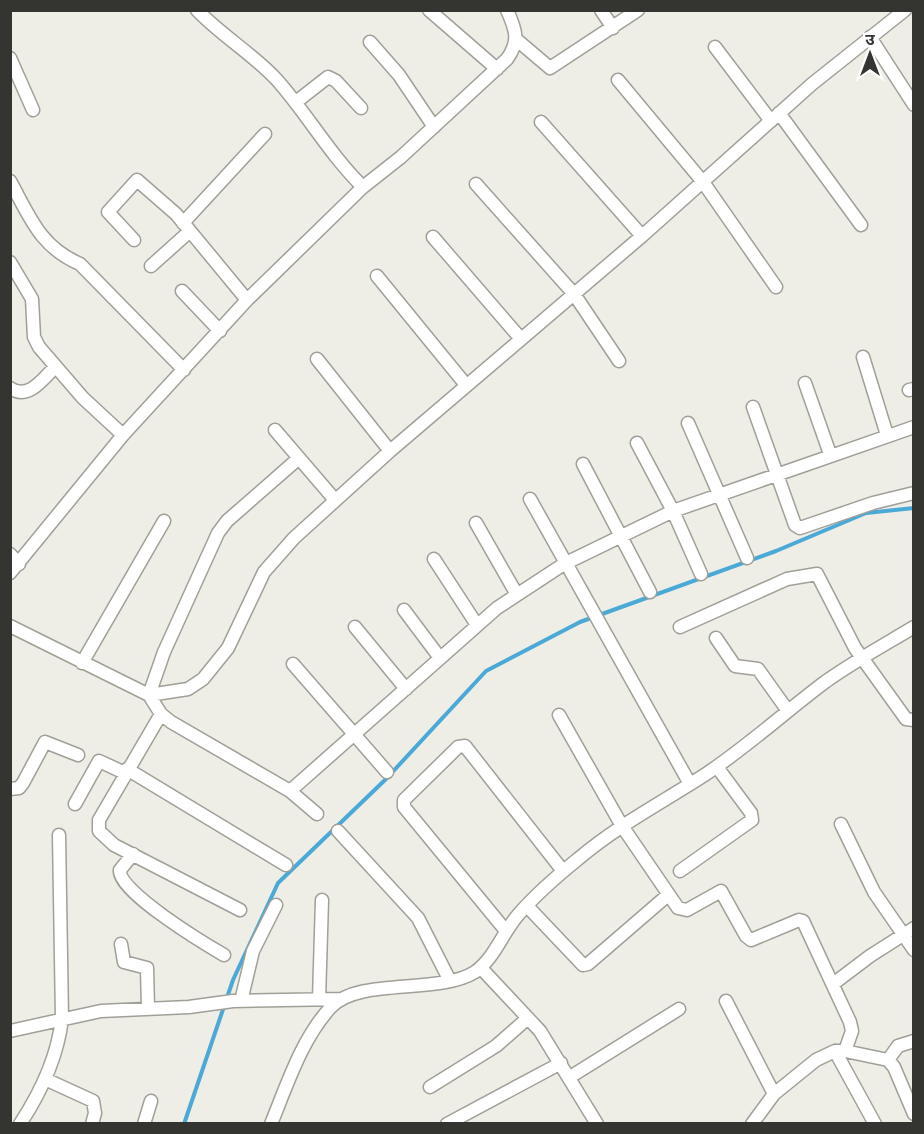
<svg xmlns="http://www.w3.org/2000/svg" width="924" height="1134" font-family="Jost,'Noto Sans Devanagari',sans-serif">
	<style>
		.lines { fill: none; stroke-linecap: round; stroke-linejoin: round }
		.stream { stroke: #4aa9d6; stroke-width: 4 }
		.minor-casing { stroke: #a09f98; stroke-width: 15 }
		.minor { stroke: #fff; stroke-width: 12 }
	</style>
	<rect width="100%" height="100%" fill="#efeee6"/>
	<g class="lines">
		<!-- stream -->
		<path class="stream" d="M184 1124 233 980 278 883 386 779 486 671 580 622 776 551 866 513 914 508"/>
		<defs>
			<path id="minor" d="M197 10C222 36 253 54 277 80 308 115 330 155 363 187
				M429 10 497 69
				M601 10 613 28
				M870 37 914 105
				M517 40 550 68 638 10
				M370 42 399 75 434 127
				M715 47 771 121
				M10 58 33 110
				M618 80 703 182 776 287
				M296 102 328 77 336 81 361 108
				M779 113 861 225
				M541 122 642 236
				M10 181C30 217 40 247 80 264L184 370
				M476 184 574 294 619 361
				M183 223 265 134
				M433 237 521 339
				M134 240 108 212 137 180 176 214 247 300
				M10 262 32 299 34 337 39 347 83 398 123 435
				M151 266 190 231
				M377 276 466 385
				M182 291 220 331
				M863 357 887 435
				M317 359 390 451
				M805 383 830 454
				M10 388C28 401 43 379 55 367
				M909 390 914 389
				M753 407 795 525 800 528 873 503 914 493
				M688 423 747 558
				M275 430 335 500
				M637 443 673 511 701 574
				M299 458 227 521 218 533 164 652 149 695 161 714 171 722 290 791 317 814
				M583 464 650 592
				M530 499 690 784
				M476 523 516 593
				M10 554 19 564
				M434 559 477 625
				M10 573 123 435 247 300 363 187 401 157 507 59C520 41 516 30 507 10
				M404 610 440 658
				M10 626 149 695 188 689 203 679 228 648 264 572 294 538 390 451 642 236 812 84 905 10
				M355 627 406 689
				M680 627 787 579 817 574 855 648 906 719 914 720
				M716 638 735 666 758 669 788 711
				M82 663 164 521
				M293 664 387 772
				M161 714 99 820V831L114 845 240 910
				M559 715 622 826 678 908 687 910 721 891 746 936 751 940 799 920 803 921 850 1022 852 1031 845 1051
				M127 769 286 865
				M10 789 19 788 23 783 45 742 78 755
				M290 791 497 608 564 564 673 511 914 427
				M75 804 99 761 125 773
				M841 824 874 892 914 950
				M338 831 418 918 450 981
				M133 854 120 870C117 891 205 944 224 955
				M680 871 752 820 751 813 717 767
				M527 906 583 965 588 964 668 895
				M506 931 404 807V800L458 747 465 746 563 871
				M121 944 124 962 147 968 148 1008
				M481 968 540 1031 597 1124
				M833 984 870 956 914 928
				M319 999 322 900
				M241 1001 253 951 276 905
				M726 1001 774 1094
				M10 1031 101 1011 189 1007 233 1001 341 999
				M835 1051 875 1124
				M888 1060 898 1046 914 1041
				M570 1077 679 1009
				M45 1079 93 1101 95 1113 92 1124
				M430 1087 496 1046 528 1018
				M20 1124C41 1092 58 1056 62 1018L59 835
				M144 1124 151 1101
				M271 1124C287 1085 302 1038 331 1007 360 977 438 995 475 972 494 959 503 932 518 915 536 894 557 876 578 859 618 825 663 802 706 774 748 746 785 712 825 682 853 662 884 645 914 627
				M447 1124 561 1063
				M752 1124 774 1094 816 1060 835 1051H845L888 1060 894 1067 914 1114"/>
		</defs>
		<!-- minor casing -->
		<use href="#minor" class="minor-casing"/>
		<!-- minor -->
		<use href="#minor" class="minor"/>
	</g>
	<!-- border -->
	<rect width="924" height="1134" fill="none" stroke="#343431" stroke-width="24"/>
	<!-- north arrow -->
	<g transform="translate(870 54)" stroke="#ffffff" stroke-width="4.5" paint-order="stroke">
	<path d="M0-4.5L10 22L0 15L-10 22Z" fill="#343431"/>
	<text y="-9" font-size="16" font-weight="bold" text-anchor="middle" fill="#343431">उ</text>
	</g>
</svg>
